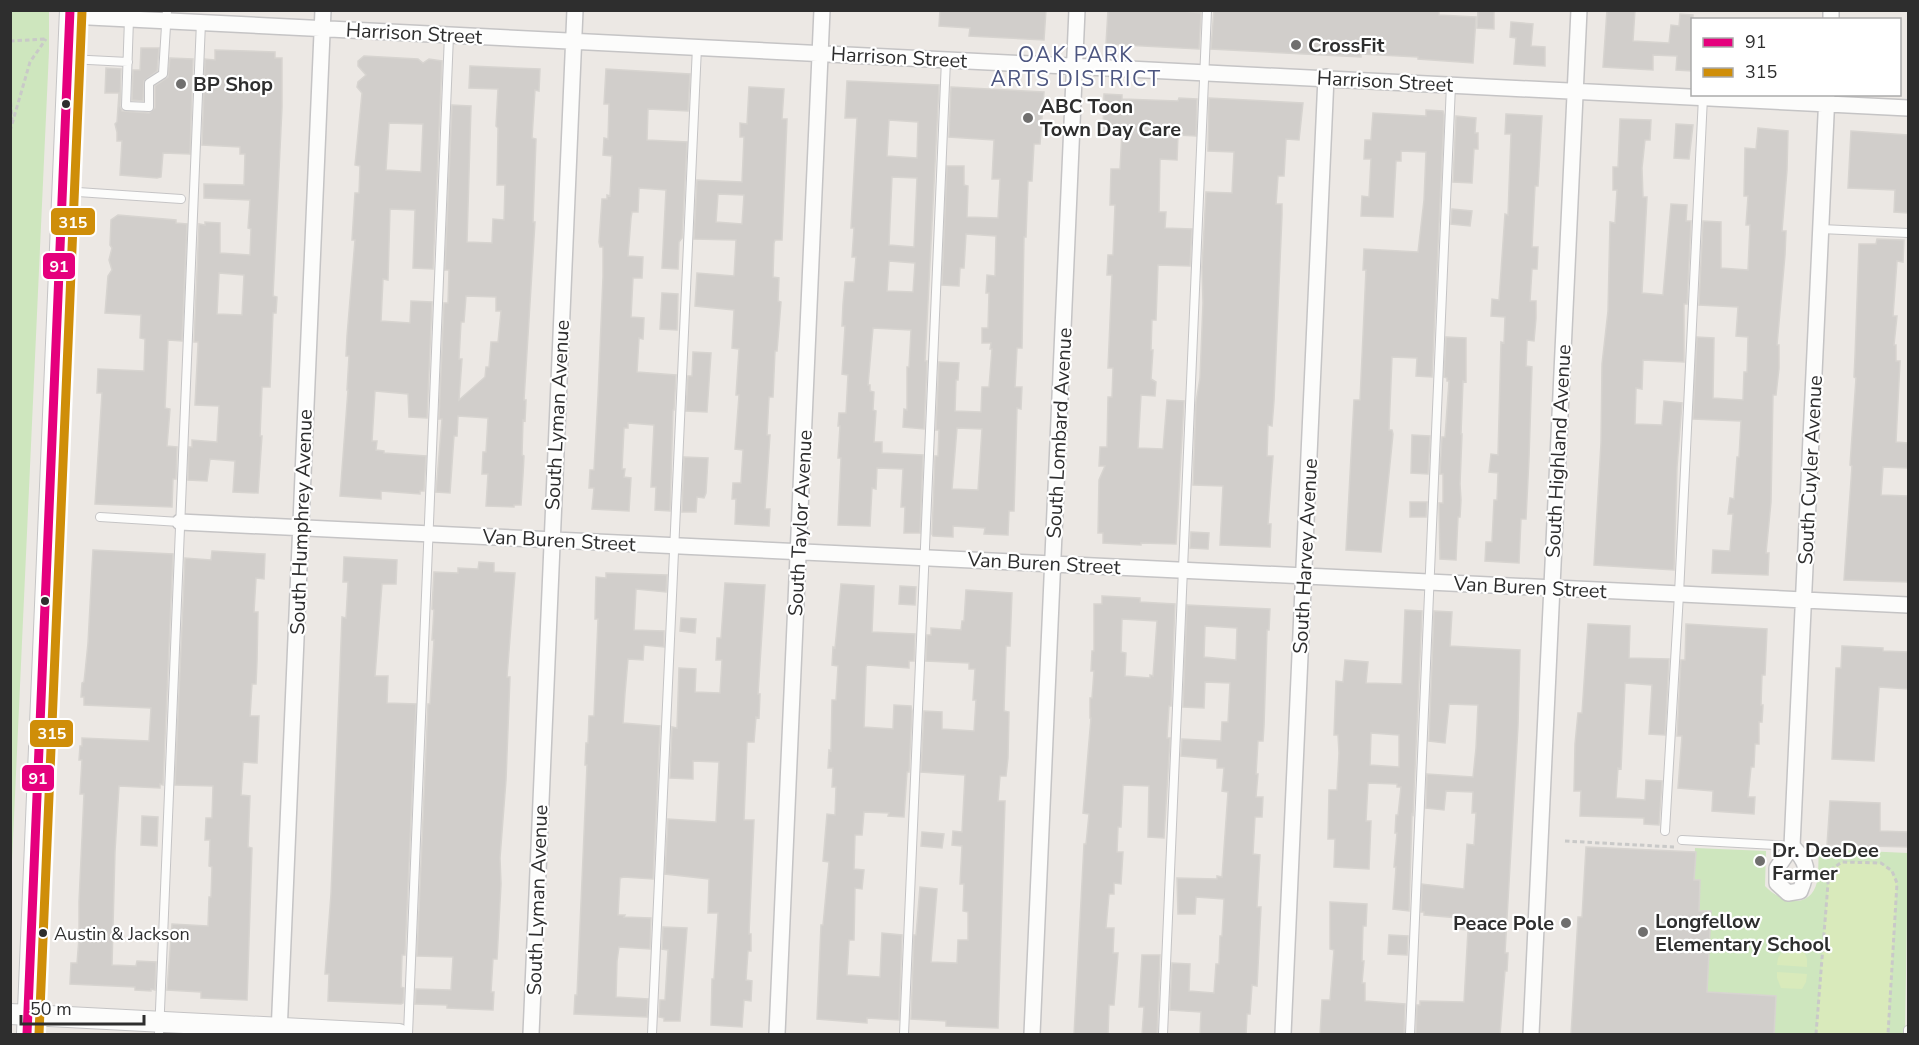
<svg xmlns="http://www.w3.org/2000/svg" width="1919" height="1045" font-family="'Nunito Sans',sans-serif">
	<style>
		.green { fill: #cee6be }
		.pitch { fill: #d9eabb }
		.building { fill: #d1cecb; stroke: #d7d4d0; stroke-width: 1.5; fill-rule: evenodd }
		.lines { fill: none; stroke-linecap: round; stroke-linejoin: round }
		.service-casing { stroke: #c5c4c5; stroke-width: 10 }
		.minor-casing { stroke: #c5c4c5; stroke-width: 18 }
		.tertiary-casing { stroke: #c5c4c5; stroke-width: 22 }
		.path { stroke: #c9c9c8; stroke-width: 3; stroke-dasharray: 4.5 3; stroke-linecap: butt }
		.service { stroke: #fcfcfb; stroke-width: 8 }
		.minor { stroke: #fcfcfb; stroke-width: 15 }
		.tertiary { stroke: #fcfcfb; stroke-width: 20 }
		.bus-1-casing { stroke: #fff; stroke-width: 14 }
		.bus-2-casing { stroke: #fff; stroke-width: 14 }
		.bus-1 { stroke: #e5007d; stroke-width: 9 }
		.bus-2 { stroke: #cf8e09; stroke-width: 9 }
		.poi-dot { fill: #706f6e; stroke: #fff; stroke-width: 2 }
		.bus-dot { fill: #2e2e2e; stroke: #fff; stroke-width: 2 }
		.labels { text-anchor: middle; stroke-width: 4.5; stroke-linejoin: round; paint-order: stroke }
		.bus-label { font-size: 18px; fill: #2e2e2e; stroke: #fff; text-anchor: start }
		.street-label { font-size: 20px; fill: #2e2e2e; stroke: #fff }
		.poi-label { font-size: 20px; font-weight: bold; fill: #2e2e2e; stroke: #fff; text-anchor: start }
		.neighbourhood-label { font-size: 21px; letter-spacing: 1.5px; fill: #4d5680; stroke: #fff }
		.line-badge { stroke: #fff; stroke-width: 2 }
		.badge-label { font-size: 16px; text-anchor: middle; font-weight: bold; fill: #fff }
	</style>
	<rect width="100%" height="100%" fill="#ece8e4"/>
	<!-- green -->
	<path class="green" d="M49 10V51L11 883 10 11Z
		M1695 848 1766 851 1765 886C1780 902 1810 911 1817 882 1819 871 1818 859 1819 849L1908 853 1905 1034H1774L1776 996 1712 992 1706 998 1711 911H1699V904H1694L1700 880H1694Z"/>
	<!-- pitch -->
	<path class="pitch" d="M1842 862C1866 863 1887 856 1897 883L1888 1034H1816L1829 871Z
		M1794 946 1804 951 1807 959V967L1777 965 1778 958 1784 949Z
		M1777 972 1807 974 1806 982 1802 989 1781 988 1777 978Z"/>
	<!-- building -->
	<path class="building" d="M940 10H1046L1044 40 969 36 970 28 939 26Z
		M1108 10H1174L1201 13 1199 49 1106 44Z
		M1214 10H1439V15L1476 17 1473 63 1418 59V57L1361 54V57L1211 49Z
		M1478 10H1494V29L1477 28Z
		M1607 10H1635L1633 41 1669 43 1671 25 1679 26 1680 14 1693 15 1692 71 1676 70 1677 56 1653 55V70L1603 67Z
		M1511 22 1533 24 1531 46 1545 47V66L1514 64 1516 38 1510 37Z
		M141 48H159L157 71 144 81 143 101 132 100 133 70H140Z
		M215 50 275 52V58H282V107L273 296 277 297 276 313H273L270 387H262L260 436H262L258 493 233 492 235 461 210 459 207 481 188 480 189 447H192V440L217 442 219 406 195 405 198 345V342H194L199 224 205 225V222L220 223V253L250 255 251 229 248 228 250 200 204 198V184L244 185 245 154H240V147L202 145 205 59 215 60ZM219 273 244 275 242 315 217 314Z
		M364 56 418 59 423 63 429 59 442 61 433 269 413 268 415 210 390 209 388 280 383 279 381 321 410 323 411 301 432 302 427 418 409 417 408 394 375 391 372 441H377L376 450 384 451V453L426 456 424 491H420V494L381 491V499L340 496 348 390H347L349 356H346L347 336 355 240H352L355 193H359L360 166 355 165 362 93 357 87 358 82 366 75 358 66V61ZM389 123 423 124 421 172 386 170Z
		M170 58 193 59 190 154 163 153 161 177 157 178 120 175 122 141H117V132L115 124 117 122 119 93H105L106 68 121 69 120 106 122 111 149 113 155 108V86L168 77Z
		M470 66 540 69 539 91 535 90 532 138 536 139 533 222H535L524 400H526L525 421 523 420 522 455 524 456 523 475 521 505H514V507L486 506 488 474H482L483 452H486L488 418 458 416 457 436H454L450 493 436 492 442 419H439L444 303H448L449 270H445L452 105 471 106 467 242 492 243 493 219 504 220 505 185H497L498 128 496 126 498 89 469 88ZM466 296 496 297V311H501L498 342H491L489 367H486L485 377 459 400 462 359H459L461 322H464Z
		M606 69 690 74 688 111 648 109 647 140 687 142 682 238 679 242 678 269 662 268 666 190 639 188 638 212H632L631 218 628 256 643 257 642 278H633L631 317 644 318 643 339 639 338 637 372 676 375 674 410H673L670 511 655 510 656 487H651L654 425 628 423V428H624L622 469H625L624 477 631 478 629 511 592 509 594 488H589L590 470H594L598 396 603 277V247H600L599 242 602 199H607V195L610 196 612 156 603 155 604 138 608 139 609 104H604Z
		M847 81 939 85 925 361H927L924 429 903 427 904 409 907 410V367H909L911 330 873 328 868 385H870V391L874 392 873 410 876 411 874 442H882V453L923 455 920 533H904L905 507H901L903 469 877 468 876 489 872 488 870 526 838 525 841 458H838L840 426H838L839 413H846L848 375 842 374 845 326H842L843 304 845 282H854L856 257H852L854 228H851L857 118H845ZM889 120 918 122 917 158 887 156ZM892 177 917 178 914 247 889 245ZM889 261 915 263 913 292 887 291Z
		M749 87 784 89 782 119H787L782 240H775L774 243 773 277 779 278 778 301 781 302 777 351H775L773 397H769L767 435H770L765 509H770L769 526 735 524 736 499H732L733 483H741L743 450 735 449 739 395H736L739 349 732 348 734 310 695 306 697 273 734 276 736 240 694 239 697 180 742 182 744 137H740V123L747 124ZM718 194 744 195 742 224 716 222Z
		M951 87 1044 92 1040 144H1034L1032 181H1028L1026 237H1024L1022 348H1017L1015 387H1022L1021 409 1017 408 1014 511H1009L1008 535 984 534 985 528 953 526V537L933 536 932 534 935 456H938L939 430H936L939 362 959 363 958 380H956L955 411 981 412 982 387H989L992 349H990L991 343H982V328H988L989 293H986L987 275 995 276 996 236 966 234 964 268H960L959 286 942 285 947 166H964V185L968 186 967 217 998 218 1000 179H992L994 140 949 137ZM957 428 982 429 978 490 952 489Z
		M1104 94 1122 95V99L1178 101 1179 98 1197 99 1196 136 1178 135 1177 160 1160 159 1159 212H1166L1165 228 1192 229 1190 266 1158 265 1156 320H1152L1151 350H1153L1151 379 1156 382 1155 396 1141 395 1138 448 1163 449 1167 400 1184 401 1176 544 1141 543V545L1103 543V533H1098L1099 480 1105 466H1099L1100 447H1107L1108 397H1112L1113 368H1108L1112 275H1107L1108 255H1113L1115 205H1110L1111 169H1120L1122 132 1103 131Z
		M1209 98 1303 103 1299 140 1286 139 1284 176H1278L1276 204H1282V215L1274 401 1272 426 1268 425 1267 456H1273L1268 524H1271L1270 547 1220 545 1223 486 1193 485 1196 402 1200 378 1203 303 1202 267 1206 192 1232 193 1234 152 1208 151Z
		M1426 110 1443 111 1444 115 1432 377 1416 376 1417 358 1392 357 1389 430H1392L1393 434 1381 552 1346 550 1354 400H1360L1366 270H1363L1364 249 1418 252 1424 200 1426 152 1401 151V161H1396L1393 217 1361 216 1362 196 1369 197 1371 159H1364L1365 140H1371L1373 113 1426 116Z
		M1506 114 1542 116 1538 186H1535L1532 247H1538L1537 269H1532L1530 301H1536V318L1534 341 1527 340 1526 366 1532 367 1529 458 1526 519H1521L1519 563 1485 561 1486 542H1492L1494 500H1497L1498 473 1489 472 1491 454 1498 455 1501 342 1504 343 1505 317 1491 316 1492 299 1499 300 1505 214 1508 215 1511 134H1505Z
		M1456 116 1476 118 1475 133H1478V149H1474L1472 183 1453 182Z
		M1620 119 1651 120 1650 140H1645L1642 168 1643 197H1647L1642 293 1663 295 1671 204 1687 205 1686 221H1691L1687 304H1684V362L1643 360 1642 389 1636 388 1635 424 1662 425 1664 401 1682 403 1677 467 1674 570 1594 565 1601 443 1602 364 1608 311 1610 222 1615 223 1617 190H1613V167H1618Z
		M1676 124 1693 125 1689 159 1674 158Z
		M1758 128 1788 131 1787 170 1782 231H1786L1785 255 1777 345H1779V368L1776 395H1773L1771 502 1766 553H1769L1768 575 1712 573 1713 550 1730 551 1733 514H1728L1730 498 1734 499 1737 457H1739L1741 421 1693 419 1697 337 1714 338 1713 398 1743 400 1744 372H1747L1748 337 1736 336 1738 307 1699 305 1703 221 1721 222V268L1748 270 1750 225H1746L1748 196H1744L1745 148 1756 149Z
		M1851 131 1908 135V213L1894 212 1895 190 1848 188Z
		M1452 209 1472 211 1470 226 1451 224Z
		M118 215 176 220V223L187 224 182 341 168 340 165 408 170 409 167 446 177 447 176 479H173L172 507 95 504 102 393H97L98 369 144 371 145 339 140 338 141 315 105 313 108 276 112 270 109 260 112 248 110 245 111 220Z
		M1877 239 1904 240 1903 262 1897 261 1893 316H1897L1894 345H1896V361H1900L1896 442 1908 443V468L1883 467 1881 495 1908 496V582L1844 580 1852 466 1850 465 1856 378 1854 377 1855 356 1859 244H1876Z
		M662 293 678 294 677 330 660 329Z
		M1446 337 1466 338V382L1463 381 1461 434H1462L1460 484 1461 500 1460 517H1458L1456 560 1440 559 1439 503H1443V474H1440L1442 437H1445L1449 381H1447V378L1444 377Z
		M693 352 711 353 707 412 686 411 688 376H692Z
		M1412 435 1430 436 1428 474 1411 473Z
		M684 457 708 458 706 493 704 498 697 497 696 512H682Z
		M1410 502H1427L1426 517H1410Z
		M1191 532 1209 533 1208 549 1190 548Z
		M93 550 173 554 163 785 160 784V788L119 786 115 851 112 965 136 966 137 961 156 962 155 990 151 989V991L135 990V987L70 984 71 963H77L79 938V902L84 794H80L82 760H79L80 746H82V738L149 741 151 708 84 705V697H81L82 683 84 682 88 643Z
		M212 551 265 554 264 579 256 578 254 612H258L257 662 256 684H252L250 716H259L257 763 243 762 241 795 250 796 248 847 252 848 247 1000 201 998V992L167 990 172 924 208 926 209 897H211L212 867 209 866 210 840H205L206 818H212L213 786 175 785 185 558 211 560Z
		M344 557 397 560 396 584H382L375 676H388L387 703 416 704 405 955H402L401 987 404 988 403 1003 401 1004 328 1001 329 974H325L331 894 340 669 342 617 346 618 348 582H343Z
		M479 562 494 563V572L515 573 507 677H510L506 780 500 858 501 884 497 959H493L491 992H494L493 1010 447 1008V1005L415 1004 416 989 451 990 453 957 417 956 428 704H430L434 640H432L434 610 432 609 434 572 458 573V568L478 569Z
		M606 573 667 575 666 592 636 589 634 630 664 631V647L644 645 643 660 628 659 625 693 623 723 660 726 653 879 624 877 620 878 618 915H625L624 917 651 918 650 949 619 947 617 961 616 997 648 999 647 1017 574 1014 575 995H577L587 765H585L586 743H588L589 716H594L598 619H595L596 577 606 578Z
		M725 583 765 585 758 694H760L759 718 756 717 754 742H747L744 820H754L749 934H751V951H748L746 980 752 981 751 1001 744 1000 742 1027 711 1025 712 979H714L718 913H708L709 879 665 874 668 819 716 822 719 762 693 761V779L670 778 672 727 677 728 679 668 696 669 695 692 720 693 722 660H716L717 638H721Z
		M841 584 874 586 872 632 915 634 914 661H909V668L867 665 866 667 864 727 893 729 894 705 911 706 912 711 909 772H907L904 817 888 816 889 813 864 812 862 835H855L854 869 864 870 862 889 855 888 854 940H849L847 975 880 977 882 933 902 935 899 1020 867 1018V1023L817 1019 821 925H823L829 862 823 861 827 814 835 815 836 787H832L833 768H828L829 750 831 751 832 700H836L838 666 832 665 833 647 835 648Z
		M900 586 916 587 915 605 899 604Z
		M966 590 1012 593 1010 646H1006L1004 711 1009 712 1008 758 1006 776H1000L998 801H1005L998 1028 946 1026V1021L911 1019 914 935H916L920 887 937 889 931 962 957 963 958 940H968V912L963 911 964 884H960L962 846 952 845 953 831 962 832 965 775 921 772 924 711 942 712V729L974 731 976 700H973L975 669H969V663L926 661 927 635H931V628L961 630 962 621H964Z
		M1102 596 1140 598V602L1175 604 1171 706H1169L1167 738H1170L1164 838 1148 837 1149 786 1123 785 1121 827H1118L1117 852H1123L1121 884 1114 883V894H1109L1106 928H1114L1113 953H1118L1114 1005H1109L1108 1035H1074L1084 844H1086L1089 814 1083 813 1091 718H1090V698H1092L1094 671H1091L1092 651H1094V604H1102ZM1122 619 1157 621 1153 676 1150 675V678L1125 676 1126 653 1121 652Z
		M1187 605 1270 609 1269 630H1267L1264 726 1263 741H1258L1256 774H1258L1256 797H1263L1262 817H1255L1253 854 1260 855 1257 907H1261L1258 967 1257 986 1252 985 1250 1014H1247L1246 1035H1200L1201 1012 1170 1010 1172 963 1190 964 1189 991 1214 993 1216 964H1219L1220 936H1222L1224 899 1196 897 1195 914H1178L1177 878 1217 879V876L1222 877 1228 792 1222 791 1224 768H1217V759L1181 756 1182 739 1221 741 1222 722H1228L1230 683 1205 682 1204 708 1183 707ZM1205 626 1237 628 1236 660 1204 657Z
		M1405 610 1422 611 1413 815 1412 814 1409 911 1393 909 1396 867H1394L1397 833H1395L1396 815H1398L1401 787H1397V784L1368 783 1366 821H1371L1369 869 1334 867 1335 839H1328L1329 790H1337L1339 753 1338 735H1334L1336 681 1343 682 1345 660 1368 662 1366 683 1402 684ZM1371 733 1399 735V767L1370 765Z
		M1434 611 1452 612 1450 646 1520 650 1518 726 1505 953H1508L1507 971H1505L1500 1035H1416L1417 1005H1420V1001L1464 1002 1468 930 1458 929 1459 918 1424 915V912H1421L1422 884 1464 889 1467 844 1474 845 1476 813H1472L1473 792 1446 791 1444 810 1426 808 1427 774 1473 777 1476 748 1478 705 1449 704 1445 743 1429 741Z
		M681 618 696 619 695 633 680 631Z
		M1588 624 1630 626 1629 658 1669 659 1665 735 1649 734 1652 685 1625 683 1621 769 1618 768 1616 798 1645 800 1646 780 1662 781 1659 825 1644 824V818L1580 816 1581 791H1574L1575 744 1578 713H1582Z
		M1686 624 1767 629 1765 675H1762L1761 705H1763L1762 722H1759V744H1755L1754 767H1751L1748 797H1755L1754 814 1712 811 1713 791 1678 788 1682 736H1677L1681 660H1685Z
		M1842 646 1883 648V651L1908 652V689L1879 687 1874 761 1832 759 1836 668H1841Z
		M1830 801 1880 803V831L1908 832V847L1827 845Z
		M142 816 158 817 157 846 141 845Z
		M922 832 944 834 942 848 921 846Z
		M1586 847 1696 852 1694 880H1700L1699 911H1711L1707 992 1776 996 1774 1035H1571L1578 917H1582Z
		M1330 902 1367 904 1366 926H1363L1362 961H1364L1362 983H1365V1001L1405 1004 1404 1035H1320L1322 1000H1330L1334 950 1330 949Z
		M663 927 687 928 680 1021H664V1018L659 1017 660 1000H665L668 950 662 949Z
		M1389 935 1408 936 1407 955 1388 954Z
		M1142 955H1160L1157 1035H1142L1144 1007H1139Z"/>
	<g class="lines">
		<defs>
			<path id="service" d="M127 10 129 19 126 106 149 107V83L163 74 167 10
				M69 59 128 62
				M63 191 181 199
				M1821 229 1908 233
				M100 517 180 522
				M1665 831 1679 594 1703 97
				M1682 840 1792 846
				M159 1034 201 22
				M408 1034 449 35
				M652 1034 697 47
				M904 1034 946 60
				M1163 1034 1207 10
				M1410 1034 1451 85
				M1908 1034V1030"/>
			<path id="minor" d="M69 16 1908 108
				M1831 20V10
				M180 522 1908 605
				M1792 846C1808 863 1809 869 1800 891L1788 893 1777 883V868L1792 846 1827 94
				M279 1034 323 10
				M531 1034 575 10
				M777 1034 822 10
				M1032 1034 1077 10
				M1283 1034 1326 77
				M1531 1034 1579 10"/>
			<path id="tertiary" d="M10 1014 399 1034
				M27 1034 70 10"/>
		</defs>
		<!-- service casing -->
		<use href="#service" class="service-casing"/>
		<!-- minor casing -->
		<use href="#minor" class="minor-casing"/>
		<!-- tertiary casing -->
		<use href="#tertiary" class="tertiary-casing"/>
		<!-- path -->
		<path class="path" d="M10 41 45 39
			M10 95 12 119
			M10 131 30 62 46 39
			M1565 841 1674 847
			M1816 1034 1829 871 1842 862 1881 863 1892 871 1897 883 1888 1034"/>
		<!-- service -->
		<use href="#service" class="service"/>
		<!-- minor -->
		<use href="#minor" class="minor"/>
		<!-- tertiary -->
		<use href="#tertiary" class="tertiary"/>
		<defs>
			<path id="bus-1" d="M27 1034 70 10"/>
			<path id="bus-2" d="M39 1034 82 11"/>
		</defs>
		<!-- bus-1 casing -->
		<use href="#bus-1" class="bus-1-casing"/>
		<!-- bus-2 casing -->
		<use href="#bus-2" class="bus-2-casing"/>
		<!-- bus-1 -->
		<use href="#bus-1" class="bus-1"/>
		<!-- bus-2 -->
		<use href="#bus-2" class="bus-2"/>
	</g>
	<!-- markers -->
	<g class="poi-dot">
		<circle cx="1296" cy="45" r="6"/>
		<circle cx="181" cy="84" r="6"/>
		<circle cx="1028" cy="118" r="6"/>
		<circle cx="1760" cy="861" r="6"/>
		<circle cx="1566" cy="923" r="6"/>
		<circle cx="1643" cy="932" r="6"/>
	</g>
	<g class="bus-dot">
		<circle cx="66" cy="104" r="5"/>
		<circle cx="45" cy="601" r="5"/>
		<circle cx="43" cy="933" r="5"/>
	</g>
	<g class="labels">
		<!-- bus labels -->
		<g class="bus-label">
			<text x="54" y="940">Austin &amp; Jackson</text>
		</g>
		<!-- street labels -->
		<g class="street-label">
			<text transform="translate(414 33) rotate(3)" y="7">Harrison Street</text>
			<text transform="translate(899 57) rotate(3)" y="7">Harrison Street</text>
			<text transform="translate(1385 81) rotate(3)" y="7">Harrison Street</text>
			<text transform="translate(557 415) rotate(-87)" y="7">South Lyman Avenue</text>
			<text transform="translate(1059 433) rotate(-87)" y="7">South Lombard Avenue</text>
			<text transform="translate(1558 451) rotate(-87)" y="7">South Highland Avenue</text>
			<text transform="translate(1810 470) rotate(-87)" y="7">South Cuyler Avenue</text>
			<text transform="translate(301 522) rotate(-88)" y="7">South Humphrey Avenue</text>
			<text transform="translate(800 523) rotate(-87)" y="7">South Taylor Avenue</text>
			<text transform="translate(559 540) rotate(3)" y="7">Van Buren Street</text>
			<text transform="translate(1305 556) rotate(-87)" y="7">South Harvey Avenue</text>
			<text transform="translate(1044 563) rotate(3)" y="7">Van Buren Street</text>
			<text transform="translate(1530 587) rotate(3)" y="7">Van Buren Street</text>
			<text transform="translate(537 900) rotate(-88)" y="7">South Lyman Avenue</text>
		</g>
		<!-- poi labels -->
		<g class="poi-label">
			<text x="1308" y="52">CrossFit</text>
			<text x="193" y="91">BP Shop</text>
			<text x="1040" y="113">ABC Toon<tspan x="1040" dy="23">Town Day Care</tspan></text>
			<text x="1772" y="857">Dr. DeeDee<tspan x="1772" dy="23">Farmer</tspan></text>
			<text x="1655" y="928">Longfellow<tspan x="1655" dy="23">Elementary School</tspan></text>
			<text x="1554" y="930" text-anchor="end">Peace Pole</text>
		</g>
		<!-- neighbourhood labels -->
		<g class="neighbourhood-label">
			<text x="1076" y="62">OAK PARK<tspan x="1076" dy="24">ARTS DISTRICT</tspan></text>
		</g>
	</g>
	<g class="line-badge">
		<rect x="50" y="207" width="46" height="29" rx="6" fill="#cf8e09"/>
		<rect x="42" y="252" width="34" height="28" rx="6" fill="#e5007d"/>
		<rect x="29" y="719" width="45" height="29" rx="6" fill="#cf8e09"/>
		<rect x="21" y="764" width="34" height="28" rx="6" fill="#e5007d"/>
	</g>
	<g class="badge-label">
		<text x="73" y="228">315</text>
		<text x="59" y="272">91</text>
		<text x="52" y="739">315</text>
		<text x="38" y="784">91</text>
	</g>
	<!-- border -->
	<rect width="1919" height="1045" fill="none" stroke="#2e2e2e" stroke-width="24"/>
	<!-- legend -->
	<rect x="1691" y="18" width="210" height="78" fill="#ffffff" stroke="#ababab" stroke-width="1.5"/>
	<rect x="1703" y="38" width="30" height="9" fill="#e5007d" stroke="#ababab" stroke-width="1.5"/>
	<text x="1745" y="48" font-size="18" fill="#2e2e2e">91</text>
	<rect x="1703" y="68" width="30" height="9" fill="#cf8e09" stroke="#ababab" stroke-width="1.5"/>
	<text x="1745" y="78" font-size="18" fill="#2e2e2e">315</text>
	<!-- scale -->
	<path d="M21 1015v9h123v-9" fill="none" stroke="#2e2e2e" stroke-width="3"/>
	<text x="30" y="1015" font-size="18" fill="#2e2e2e" stroke="#ffffff" stroke-width="4.5" paint-order="stroke">50 m</text>
</svg>
